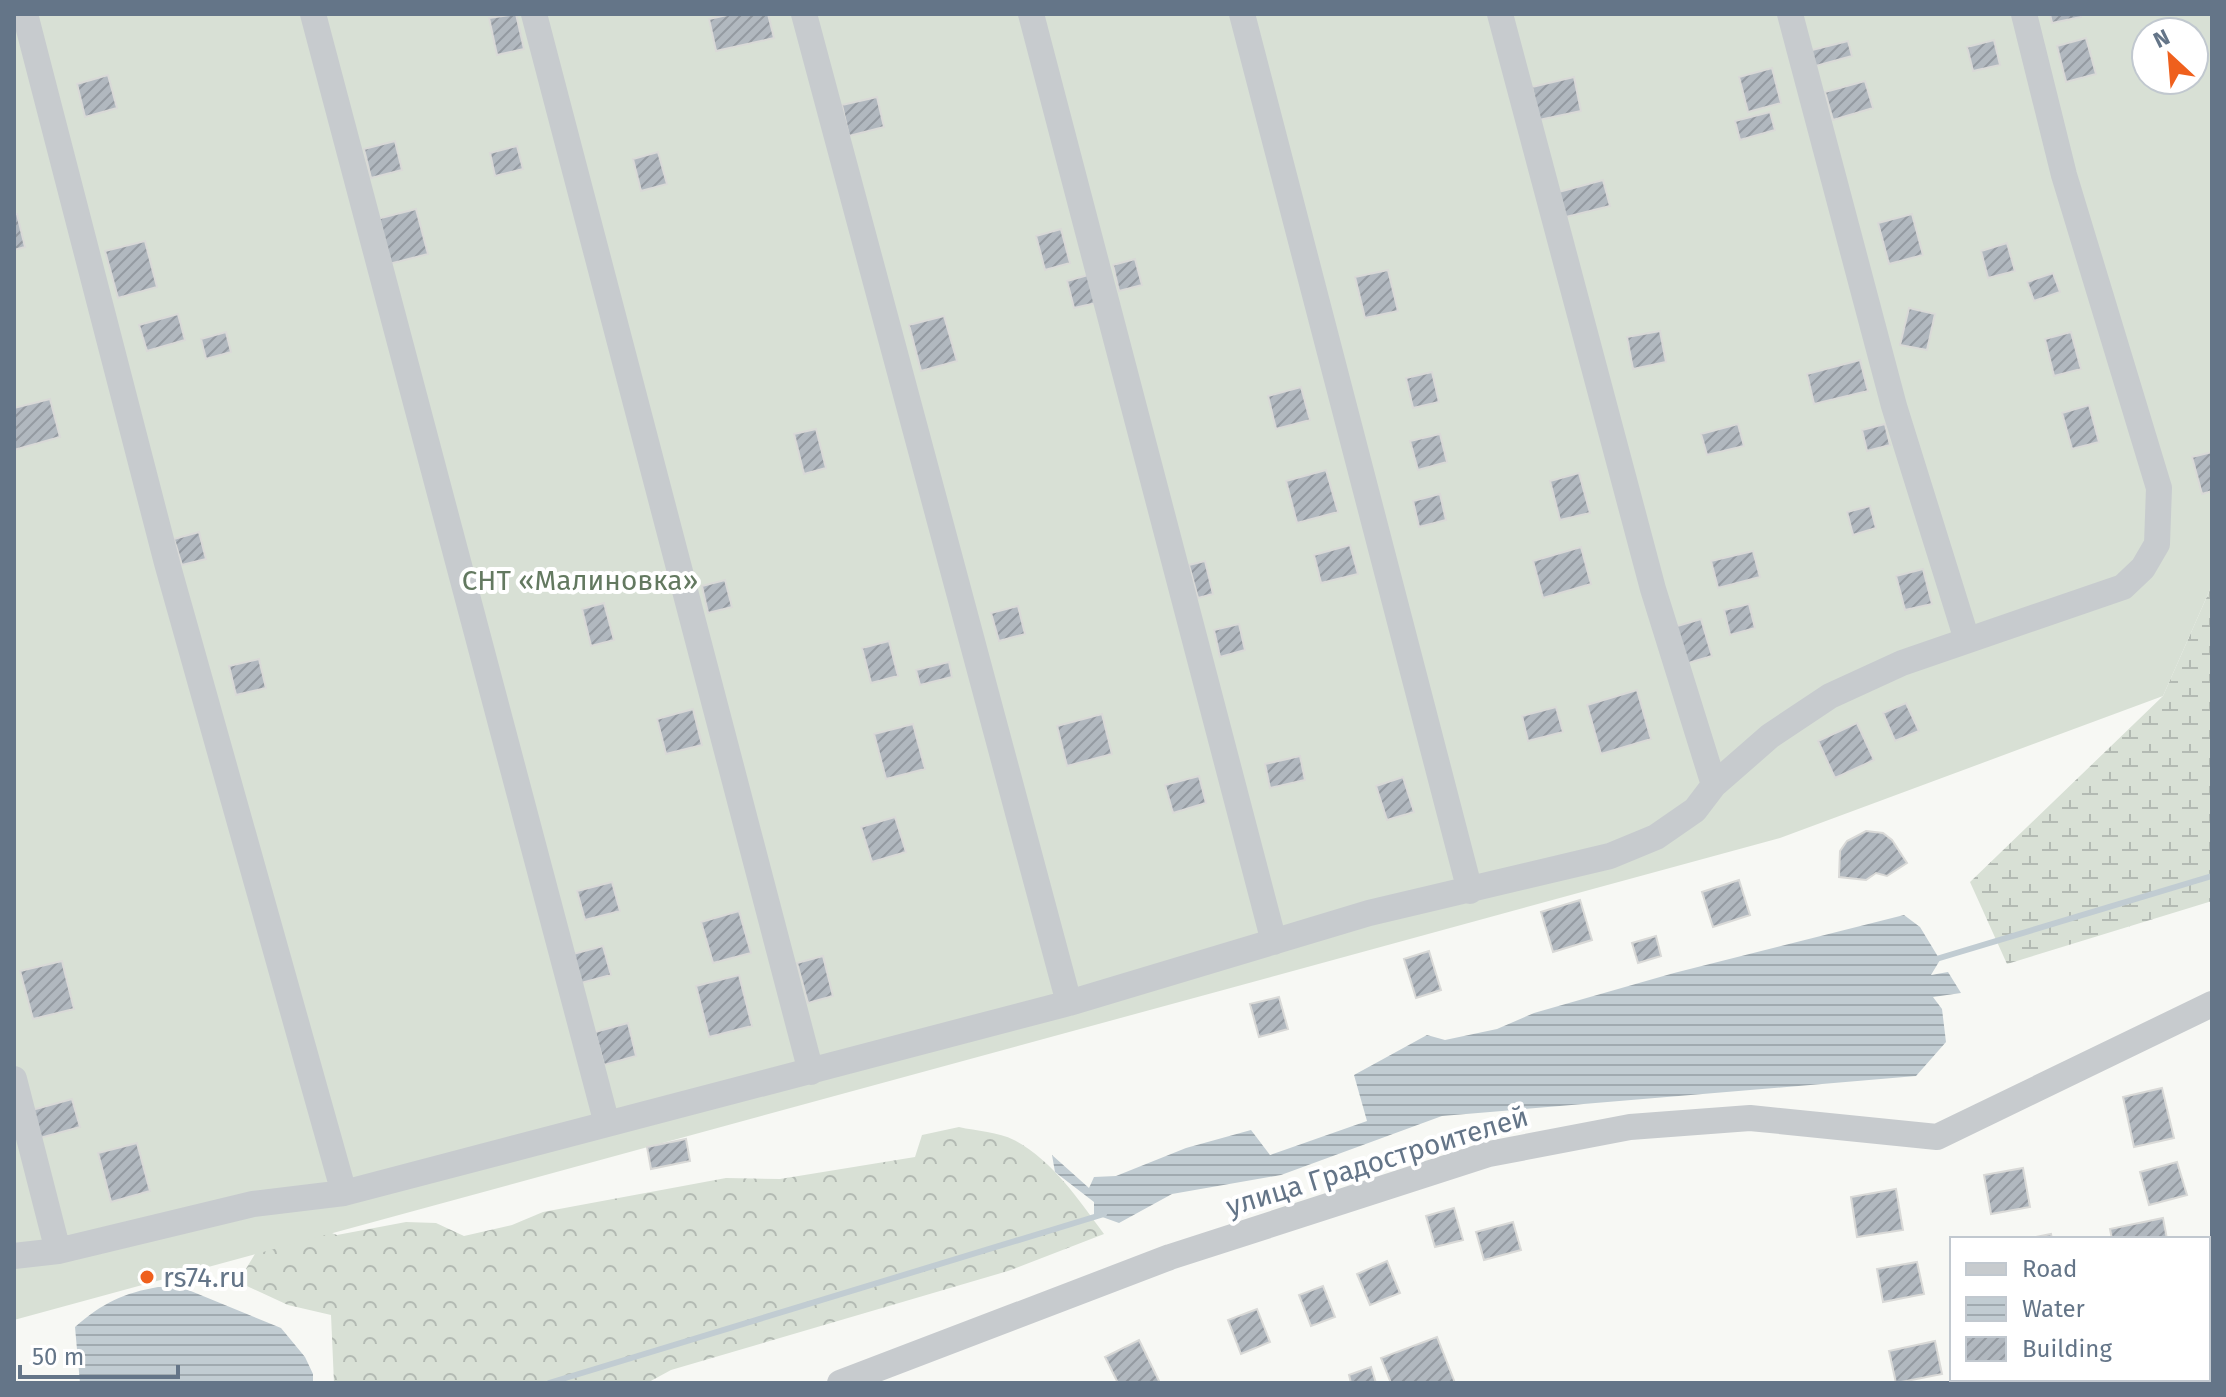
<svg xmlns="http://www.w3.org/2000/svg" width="2226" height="1397" font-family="'Fira Sans',sans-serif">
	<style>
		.forest { fill: url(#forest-crowns) }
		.wetland { fill: url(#wetland-marsh) }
		.garden { fill: #d8e0d5; fill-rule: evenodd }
		.water { fill: url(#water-rules) }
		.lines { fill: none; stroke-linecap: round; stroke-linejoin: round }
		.stream { stroke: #c1ccd2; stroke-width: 6 }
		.building { fill: url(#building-hatch); stroke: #d9d9d7; stroke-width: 2 }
		.street { stroke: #c7cbce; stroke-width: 26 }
		.poi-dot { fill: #ef601d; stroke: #fff; stroke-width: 3 }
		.labels { text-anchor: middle; stroke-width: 8; stroke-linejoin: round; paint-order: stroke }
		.park-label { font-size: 28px; fill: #637960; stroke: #fff }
		.street-label { font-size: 28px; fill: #647588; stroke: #fff }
		.poi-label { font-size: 28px; fill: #647588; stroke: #fff; text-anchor: start }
	</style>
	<defs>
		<pattern id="forest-crowns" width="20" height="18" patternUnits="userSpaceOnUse" patternTransform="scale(2)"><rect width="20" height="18" fill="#d8e0d5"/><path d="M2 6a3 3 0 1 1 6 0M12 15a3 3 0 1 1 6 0" fill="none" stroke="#b3bab3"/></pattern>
		<pattern id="wetland-marsh" width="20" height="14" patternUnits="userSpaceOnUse" patternTransform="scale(2)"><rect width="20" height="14" fill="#d8e0d5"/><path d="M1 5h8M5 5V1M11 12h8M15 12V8" fill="none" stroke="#b3bab3"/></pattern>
		<pattern id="water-rules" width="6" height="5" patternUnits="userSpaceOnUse" patternTransform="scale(2)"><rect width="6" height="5" fill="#c1ccd2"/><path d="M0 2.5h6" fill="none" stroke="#a0aab0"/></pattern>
		<pattern id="building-hatch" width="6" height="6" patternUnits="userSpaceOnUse" patternTransform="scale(2)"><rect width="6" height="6" fill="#b1b8bf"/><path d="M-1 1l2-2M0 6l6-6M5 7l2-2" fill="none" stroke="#949aa1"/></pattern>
	</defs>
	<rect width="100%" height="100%" fill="#f7f8f4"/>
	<!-- forest -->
	<path class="forest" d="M959 1127C976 1131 999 1132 1014 1140 1052 1160 1079 1200 1104 1234L1008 1271 671 1370 647 1383H334L331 1315 288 1305 238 1282 258 1249 309 1224 337 1235 406 1222 436 1223 464 1236 512 1225 543 1212 726 1178 780 1179 915 1157 922 1135Z"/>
	<!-- wetland -->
	<path class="wetland" d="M2212 585V901L2007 964 1970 882 2163 696Z"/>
	<!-- garden -->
	<path class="garden" d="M14 14H2212V585L2163 696 1780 838 14 1320ZM2146 32H2194V80H2146Z"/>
	<!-- water -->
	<path class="water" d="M1904 915 1920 927 1940 960 1931 975 1948 972 1961 993 1933 997 1942 1009 1946 1042 1916 1076 1442 1116 1281 1175 1172 1194 1119 1223 1094 1214V1202L1055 1172 1052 1155 1089 1188 1094 1177 1116 1176 1186 1148 1251 1130 1270 1155 1367 1121 1354 1075 1427 1035 1445 1040 1497 1029 1534 1013 1674 973Z
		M158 1287H181L281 1328 305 1357 313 1374V1383H80L75 1327C102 1303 124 1293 158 1287Z"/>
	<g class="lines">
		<!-- stream -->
		<path class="stream" d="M1933 960 2212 876
			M549 1383 1104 1214"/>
	</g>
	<!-- building -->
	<path class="building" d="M516 14 524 49 497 55 489 18Z
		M732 14H768L774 38 716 51 709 19Z
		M2050 14H2081V17L2052 23Z
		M2086 38 2096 74 2066 82 2057 46Z
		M1994 40 2000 65 1973 71 1967 47Z
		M1848 41 1852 56 1812 67 1808 51Z
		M1772 68 1781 103 1748 112 1739 77Z
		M108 75 117 108 85 117 77 84Z
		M1574 77 1581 111 1539 120 1532 87Z
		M1865 81 1873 108 1833 120 1825 92Z
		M877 97 884 127 849 136 842 105Z
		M1770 112 1775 130 1740 140 1735 121Z
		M395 141 402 170 371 178 364 149Z
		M517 146 523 169 495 176 490 153Z
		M658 152 667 184 641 191 633 159Z
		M1603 180 1610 206 1562 218 1555 193Z
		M416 209 428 254 389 264 377 219Z
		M14 214H17L25 247 14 250Z
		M1912 214 1923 255 1889 264 1878 223Z
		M1061 229 1070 263 1045 270 1036 236Z
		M145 241 157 287 118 298 105 251Z
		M2007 243 2015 271 1988 278 1981 251Z
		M1135 259 1142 285 1119 291 1113 265Z
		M1388 270 1398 311 1365 318 1355 277Z
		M2053 273 2060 292 2034 301 2027 282Z
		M1088 275 1096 303 1074 308 1067 281Z
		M1909 308 1935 314 1927 350 1900 345Z
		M178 314 185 340 147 351 139 325Z
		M944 316 957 361 921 371 909 325Z
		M1660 331 1666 362 1633 369 1627 337Z
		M226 332 231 352 206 359 201 339Z
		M2071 332 2081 369 2054 376 2045 339Z
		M1860 360 1868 391 1814 404 1807 374Z
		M1432 372 1439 402 1413 408 1406 378Z
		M1301 387 1310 420 1276 429 1268 396Z
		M50 399 60 437 14 450V408Z
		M2089 405 2099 442 2072 449 2062 413Z
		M1738 424 1744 446 1707 455 1701 434Z
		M1885 424 1890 445 1867 451 1862 430Z
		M816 429 826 468 804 474 794 434Z
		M1440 434 1447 462 1418 470 1410 441Z
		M2212 452V491L2202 494 2192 457Z
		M1326 470 1338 512 1297 523 1286 481Z
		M1579 473 1590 513 1560 520 1550 481Z
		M1440 494 1446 520 1419 527 1413 501Z
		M1870 506 1876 528 1853 535 1847 512Z
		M199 532 206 559 182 565 174 539Z
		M1350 545 1358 574 1321 583 1314 555Z
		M1581 547 1591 584 1543 598 1533 561Z
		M1753 551 1760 577 1718 588 1711 561Z
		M1205 561 1213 594 1198 598 1189 565Z
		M1923 569 1932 604 1905 610 1896 576Z
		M725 580 732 607 708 613 702 586Z
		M604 603 614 640 591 646 582 609Z
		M1749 604 1755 628 1730 635 1724 610Z
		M1018 606 1025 634 999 641 991 613Z
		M1701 619 1712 656 1685 664 1674 627Z
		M1239 624 1245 650 1220 657 1214 630Z
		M889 641 898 676 871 683 862 648Z
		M259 659 266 688 236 695 229 666Z
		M949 662 952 677 920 685 916 670Z
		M1637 690 1651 739 1601 754 1587 705Z
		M1906 703 1919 731 1895 741 1883 713Z
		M1556 707 1563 732 1528 741 1522 716Z
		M693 709 702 745 666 754 657 719Z
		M1102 714 1112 754 1067 766 1057 726Z
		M1857 723 1874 760 1835 778 1818 741Z
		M913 724 925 769 886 779 874 734Z
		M1300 756 1305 780 1270 788 1265 764Z
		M1199 776 1206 803 1173 813 1165 785Z
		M1403 777 1414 812 1387 820 1376 786Z
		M895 817 906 852 872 862 861 827Z
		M1866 831 1883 833 1892 840 1907 863 1887 876 1876 873 1866 880 1839 877 1840 851 1847 841Z
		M1739 880 1750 915 1713 927 1702 892Z
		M612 882 620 911 585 920 577 891Z
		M1580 900 1592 940 1553 952 1541 912Z
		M739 911 751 953 713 963 701 922Z
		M1656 936 1661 956 1638 963 1632 943Z
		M603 946 611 975 581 983 573 954Z
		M1429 951 1441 990 1416 998 1404 959Z
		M823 956 833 996 808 1003 797 963Z
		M62 961 74 1009 33 1019 20 971Z
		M739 975 752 1026 709 1037 696 986Z
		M1279 997 1288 1029 1259 1037 1250 1004Z
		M628 1023 636 1056 604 1065 595 1032Z
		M2162 1088 2174 1138 2134 1147 2123 1097Z
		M72 1099 80 1127 40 1138 32 1110Z
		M686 1139 690 1161 651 1169 647 1147Z
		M137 1143 150 1191 111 1202 98 1153Z
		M2177 1162 2187 1195 2149 1205 2140 1172Z
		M2023 1168 2030 1207 1991 1214 1984 1175Z
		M1896 1189 1903 1230 1857 1237 1851 1197Z
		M1454 1208 1463 1240 1435 1247 1426 1216Z
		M2163 1218 2167 1239H2112L2110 1229Z
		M1513 1222 1521 1250 1484 1260 1476 1232Z
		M2051 1234 2052 1239H2025Z
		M1387 1261 1400 1293 1370 1305 1357 1274Z
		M1917 1262 1924 1294 1883 1302 1877 1269Z
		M1323 1286 1335 1317 1311 1326 1299 1295Z
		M1257 1309 1270 1342 1241 1354 1228 1320Z
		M1437 1337 1455 1383H1391L1381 1358Z
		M1139 1340 1160 1383H1118L1105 1357Z
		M1935 1341 1942 1374 1896 1383 1889 1351Z
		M1371 1367 1376 1383H1351L1349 1375Z
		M2105 1379H2127L2128 1383H2106Z"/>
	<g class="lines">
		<!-- street -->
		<path class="street" d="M25 14 167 563 344 1193
			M313 14 607 1124
			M534 14 811 1072
			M804 14 1069 1003
			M1031 14 1274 942
			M1242 14 1470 891
			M1500 14 1653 589 1714 785
			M1790 14 1894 406 1967 640
			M14 1079 58 1251
			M14 1256 58 1251 253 1204 344 1193 1069 1003 1369 913 1610 856 1656 837 1695 810 1714 785 1770 736 1830 696 1902 663 2123 587 2143 568 2157 544 2159 488 2064 175 2024 14
			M840 1383 1170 1257 1489 1154 1630 1127 1750 1118 1937 1137 2212 1004"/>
	</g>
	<!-- markers -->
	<circle class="poi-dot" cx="147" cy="1277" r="8"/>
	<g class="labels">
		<!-- park labels -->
		<g class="park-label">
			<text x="580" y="590">СНТ «Малиновка»</text>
		</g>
		<!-- street labels -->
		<g class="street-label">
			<text transform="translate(1377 1161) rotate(-17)" y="10">улица Градостроителей</text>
		</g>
		<!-- poi labels -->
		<g class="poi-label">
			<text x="163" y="1287">rs74.ru</text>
		</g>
	</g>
	<!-- border -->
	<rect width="2226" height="1397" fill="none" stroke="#647588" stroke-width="32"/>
	<!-- legend -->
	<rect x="1950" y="1237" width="260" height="144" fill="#ffffff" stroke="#c1c8cf" stroke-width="2"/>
	<rect x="1966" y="1263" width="40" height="12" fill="#c7cbce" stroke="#c1c8cf" stroke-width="2"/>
	<text x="2022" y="1277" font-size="24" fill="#647588">Road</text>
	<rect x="1966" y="1297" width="40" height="24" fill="url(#water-rules)" stroke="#c1c8cf" stroke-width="2"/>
	<text x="2022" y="1317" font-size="24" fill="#647588">Water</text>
	<rect x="1966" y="1337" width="40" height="24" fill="url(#building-hatch)" stroke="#c1c8cf" stroke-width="2"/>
	<text x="2022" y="1357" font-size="24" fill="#647588">Building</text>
	<!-- north arrow -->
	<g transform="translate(2170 56) rotate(334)"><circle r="38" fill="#ffffff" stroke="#c1c8cf" stroke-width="2"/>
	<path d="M0-6L14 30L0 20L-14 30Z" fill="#ef601d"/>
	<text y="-12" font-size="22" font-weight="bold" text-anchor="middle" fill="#647588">N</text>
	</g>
	<!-- scale -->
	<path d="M20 1365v12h158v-12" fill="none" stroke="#647588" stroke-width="4"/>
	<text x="32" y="1365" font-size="24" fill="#647588" stroke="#ffffff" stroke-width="6" paint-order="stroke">50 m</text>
</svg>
